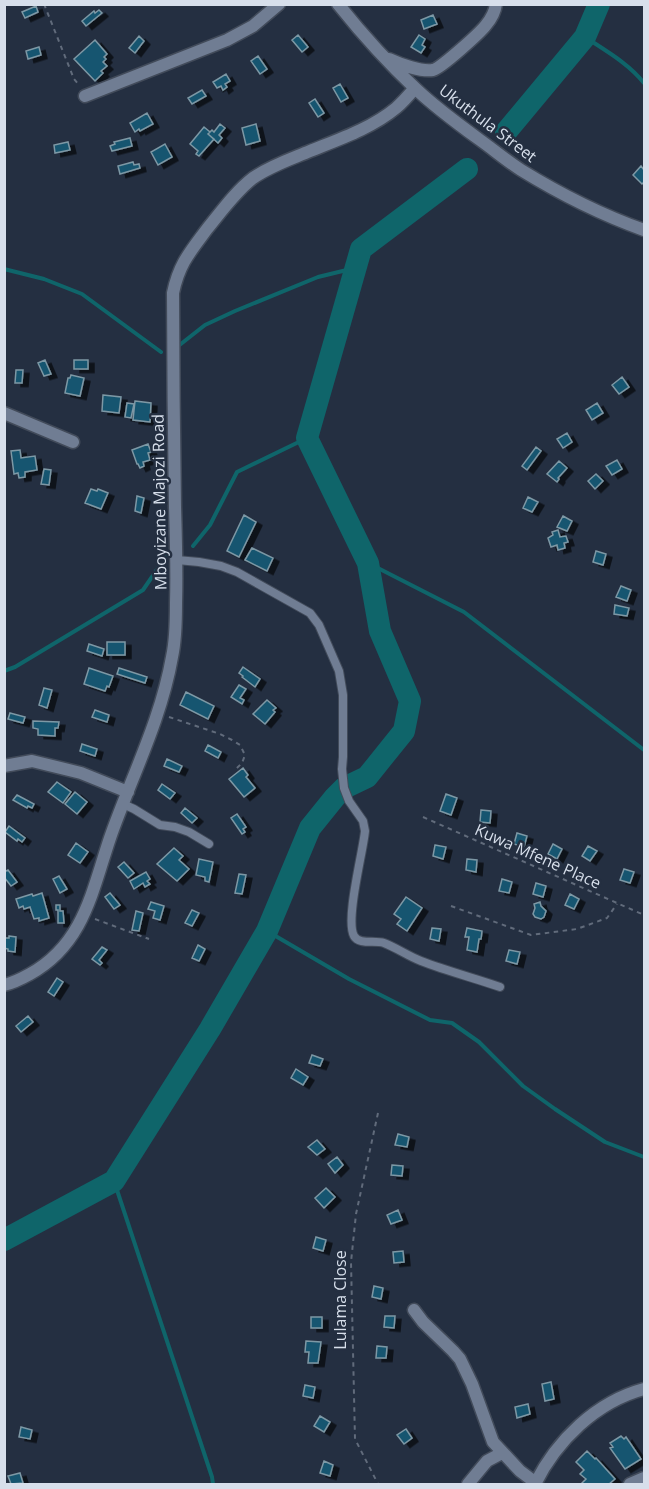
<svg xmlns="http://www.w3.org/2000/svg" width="649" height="1489" font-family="'Open Sans',sans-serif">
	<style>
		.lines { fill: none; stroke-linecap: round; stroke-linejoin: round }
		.stream { stroke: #0f656a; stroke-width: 4 }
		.river { stroke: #0f656a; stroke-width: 22 }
		.building { fill: #17556f; stroke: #7d98a5; stroke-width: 1.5; filter: url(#shadow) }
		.lane-casing { stroke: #424b5a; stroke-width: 10 }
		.street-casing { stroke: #424b5a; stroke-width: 15 }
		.path { stroke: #616b7b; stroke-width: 2; stroke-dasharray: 4.5 4.5; stroke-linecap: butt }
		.lane { stroke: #707d93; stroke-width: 8 }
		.street { stroke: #707d93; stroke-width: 12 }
		.labels { text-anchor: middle; stroke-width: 5; stroke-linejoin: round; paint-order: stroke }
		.street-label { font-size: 16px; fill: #d7dfeb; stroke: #242f41 }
	</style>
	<defs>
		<filter id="shadow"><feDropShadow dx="6" dy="3.5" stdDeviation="0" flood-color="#0009"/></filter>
	</defs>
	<rect width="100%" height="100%" fill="#242f41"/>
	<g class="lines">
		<!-- stream -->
		<path class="stream" d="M585 37C606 51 628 63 644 83
			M4 269 44 279 82 294 161 352
			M177 347 205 325 235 311 318 277 355 268
			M193 546 210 525 237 472 307 438
			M368 563 464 612 644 750
			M4 671 15 667 143 590 167 555
			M267 931 349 979 430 1020 452 1023 479 1042 523 1086 555 1109 605 1142 644 1157
			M114 1181 212 1477 213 1484"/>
		<!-- river -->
		<path class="river" d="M506 132 585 37 599 4
			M4 1240 114 1181 210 1029 267 931 310 828 335 797 344 788 367 777 404 731 410 701 380 631 368 563 307 438 361 249 467 169"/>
	</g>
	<!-- building -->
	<path class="building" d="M36 6 38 12 25 18 22 12Z
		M99 10 102 13 86 26 82 21 94 11 95 13Z
		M433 15 437 24 424 29 421 20Z
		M298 35 308 47 302 52 292 40Z
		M419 35 425 39 422 45 425 47 421 53 411 47Z
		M139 36 144 41 135 53 129 48Z
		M95 40 107 54 104 57 106 59 103 62 107 66 101 71 103 73 95 81 74 59Z
		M39 47 41 55 28 59 26 51Z
		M258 56 267 69 260 74 251 61Z
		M226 74 230 81 225 84 227 87 223 90 221 86 217 88 213 82Z
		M340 84 348 98 341 102 333 88Z
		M202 90 206 96 192 104 188 98Z
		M315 99 324 113 318 117 309 103Z
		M147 113 153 124 140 131 139 129 135 132 130 123Z
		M220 124 225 128 219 135 222 138 218 143 208 134 212 130 214 132Z
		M256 124 260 141 246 145 242 128Z
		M204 127 210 132 208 134 214 139 199 156 196 154 198 151 190 144Z
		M130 138 132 146 112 151 110 146 115 144 114 142Z
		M68 142 70 150 55 153 54 145Z
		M165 144 172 157 158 165 151 152Z
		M133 162 134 165 139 164 140 168 120 174 118 166Z
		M641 166 644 170V182L642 184 633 175Z
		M45 360 51 374 44 376 38 363Z
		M74 360H88V369H74Z
		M16 370H23L22 383H15Z
		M71 375 84 378 80 396 65 393 68 378H70Z
		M622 377 629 387 619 394 612 385Z
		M103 395 121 397 119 413 102 411Z
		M135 401 151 403 150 422 133 420Z
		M127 403 134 404 131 418 125 417Z
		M597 403 603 413 592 420 586 410Z
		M567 433 572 442 563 448 557 439Z
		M148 444 151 452 148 453 150 460 143 462 144 466 140 468 138 464H137L132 450Z
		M536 447 541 451 527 470 522 466Z
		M20 450 21 458 35 456 37 470 25 472V477L19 478 18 473 14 474 11 451Z
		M617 460 622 469 612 475 606 466Z
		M559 461 567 468 558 478 559 479 557 482 547 474Z
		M44 469 51 470 49 485 41 484Z
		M596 474 603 481 595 489 588 481Z
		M91 489 97 491 98 489 108 493 101 509 85 503Z
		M137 496 144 498 141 513 135 511Z
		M528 497 538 502 532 512 523 508Z
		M244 515 256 522 239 557 227 551Z
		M563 516 572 521 567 531 557 527Z
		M558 530 560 537 566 536 568 542 564 543 565 548 558 550 557 545 551 547 548 538 553 535 552 532Z
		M252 548 273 558 267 571 245 560Z
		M596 551 606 554 603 565 593 562Z
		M621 586 631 590 627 601 616 597Z
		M615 605 629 608 627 616 614 614Z
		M107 642H125V655H107Z
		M89 644 104 649 102 656 87 651Z
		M243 667 260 679 255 687 242 677 243 676 239 673Z
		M89 668 113 676 109 687 107 686 105 691 84 684Z
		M119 668 147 677 145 683 117 674Z
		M239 685 246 689 240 698 244 700 242 704 231 697Z
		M44 688 52 690 47 708 39 705Z
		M186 692 214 706 208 719 180 705Z
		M267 700 276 708 273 710 275 712 265 724 253 714Z
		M95 710 109 715 107 722 92 717Z
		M10 713 25 717 23 723 8 719Z
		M33 721 59 722 58 728H55V736L38 735V729L33 728Z
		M82 744 97 749 95 756 80 751Z
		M208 745 221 752 218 758 205 751Z
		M167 759 182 766 179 772 164 766Z
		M243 768 248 775 246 777 255 788 244 797 229 779Z
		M57 782 71 792 63 803 48 792Z
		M162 784 175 793 170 799 158 790Z
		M75 792 87 802 77 814 65 804Z
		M446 794 457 798 451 815 440 811Z
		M17 795 34 804 32 808 28 806 27 808 13 800Z
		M185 808 197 818 192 823 181 813Z
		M481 810 491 811 490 823 480 822Z
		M237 814 246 827 243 829 245 832 242 834 231 818Z
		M9 826 25 838 22 842 18 839 17 841 5 832Z
		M517 833 527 836 524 847 514 844Z
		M76 843 88 852 80 863 68 855Z
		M553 844 562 849 557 859 548 854Z
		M435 845 446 847 443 859 433 856Z
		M588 846 597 851 590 861 582 856Z
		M174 848 183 856 179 860 189 869 177 881 157 864Z
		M199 859 213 862 209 882 205 881V877L196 875Z
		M467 859 477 860 476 872 466 870Z
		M124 862 134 873 128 878 118 867Z
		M624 869 634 872 630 883 620 880Z
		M8 870 17 882 11 886 4 877V872Z
		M146 872 150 879 147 881 150 884 145 887 143 883 134 889 130 881Z
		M239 874 246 875 242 894 235 893Z
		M59 876 67 889 60 893 53 879Z
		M502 879 512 882 509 893 499 891Z
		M536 883 546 886 543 897 533 894Z
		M42 893 49 918 39 921V918L34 919 30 907 24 909 23 906 19 908 16 899 32 894 33 896Z
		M110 893 120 905 114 909 105 897Z
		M570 894 579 899 574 909 565 905Z
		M406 897 422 908 407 931 397 924 401 919 394 914Z
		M151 902 164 906 160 920 153 918 155 911 148 909Z
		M540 902 541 906 546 911 544 917 541 919 535 917 533 914 535 908 534 904Z
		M56 905H60V911H63L64 923H58V910H56Z
		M192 910 199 913 192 926 185 923Z
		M136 911 143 913 139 931 132 930Z
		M432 928 441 929 439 941 430 939Z
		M467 928 482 931 481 939H479L477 952 467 950 469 937H465Z
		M9 936 16 937 15 952 8 951V949L4 948V938H9Z
		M198 945 205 949 199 961 192 958Z
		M102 947 107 950 99 960 102 963 100 965 92 959Z
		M509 950 520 952 517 964 506 961Z
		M57 978 63 982 54 996 48 992Z
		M28 1016 33 1022 21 1032 16 1026Z
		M312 1055 323 1059 320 1066 309 1063Z
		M296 1069 308 1077 303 1085 291 1078Z
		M398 1134 409 1137 407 1147 395 1145Z
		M317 1140 325 1149 317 1155 308 1147Z
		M337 1157 343 1165 335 1173 328 1164Z
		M392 1165 403 1166 402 1176 391 1175Z
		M326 1188 335 1197 324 1208 315 1198Z
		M398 1210 402 1220 391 1224 387 1215Z
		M316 1237 326 1240 323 1251 313 1248Z
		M403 1251 404 1262 394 1263 393 1252Z
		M374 1286 383 1288 381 1299 372 1297Z
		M385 1316H395L394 1328 384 1327Z
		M311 1317H322V1328H311Z
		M306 1341 321 1342 318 1363H308L309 1352H305Z
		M377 1346 387 1347 386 1358H376Z
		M551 1382 554 1399 545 1401 542 1384Z
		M305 1385 315 1387 313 1398 303 1396Z
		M528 1404 530 1414 517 1418 515 1407Z
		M320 1416 330 1422 324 1432 314 1426Z
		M21 1427 32 1430 30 1439 19 1437Z
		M406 1429 412 1438 404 1444 397 1435Z
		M621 1436 624 1439 626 1437 641 1459 625 1469 610 1448 613 1447 610 1443Z
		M587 1451 595 1459 596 1458 615 1479 609 1484H583L582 1483 586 1479 580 1474 584 1470 576 1462Z
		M324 1461 333 1465 330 1476 320 1473Z
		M20 1473 23 1483 11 1484 8 1476Z"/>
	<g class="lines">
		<defs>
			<path id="lane" d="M177 560 199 562 221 566 237 572 310 613 319 625 339 671 343 695V757L342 769 344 788 349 801 363 821 365 831C363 852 345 920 354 936 359 945 375 940 384 943 397 948 408 956 421 961 447 971 474 978 500 987
				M123 804 134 809 160 825 175 827 189 832 209 844"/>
			<path id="street" d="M338 4C362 34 388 63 416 89 436 108 458 124 480 140 494 150 507 161 521 170 560 194 602 215 644 230
				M389 59C400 64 421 72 433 70 441 68 480 33 486 25 491 19 495 12 496 4
				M85 96 227 40 253 26 279 4
				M4 413 73 442
				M4 766 32 761 81 773 128 792
				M4 985C13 983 21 979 30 974 84 944 92 891 110 838 131 778 161 720 172 657 176 639 176 621 176 603 177 571 176 539 175 507 174 436 173 364 173 293 179 264 190 252 207 229 221 212 235 192 253 178 270 166 291 159 310 151 340 139 372 128 396 108 403 102 409 95 415 88
				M414 1310 423 1322 453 1351 460 1359 472 1384 493 1442 520 1471 536 1483
				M468 1484 487 1461 502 1453
				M535 1484C557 1440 596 1402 644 1389
				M630 1484 644 1478"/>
		</defs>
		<!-- lane casing -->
		<use href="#lane" class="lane-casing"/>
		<!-- street casing -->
		<use href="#street" class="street-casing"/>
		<!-- path -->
		<path class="path" d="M44 4 74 79 79 85
			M169 717 220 734 232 740 240 745 245 755 242 763 236 769
			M423 817 644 915
			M451 906 531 935 577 929 607 918 617 904
			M95 919 149 939
			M378 1113 356 1214 351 1262 355 1439 378 1484"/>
		<!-- lane -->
		<use href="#lane" class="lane"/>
		<!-- street -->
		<use href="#street" class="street"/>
	</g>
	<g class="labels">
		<!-- street labels -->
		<g class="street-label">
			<text transform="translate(488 123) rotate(37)" y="6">Ukuthula Street</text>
			<text transform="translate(159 502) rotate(-91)" y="6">Mboyizane Majozi Road</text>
			<text transform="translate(538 856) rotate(24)" y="6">Kuwa Mfene Place</text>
			<text transform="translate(340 1300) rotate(-90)" y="6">Lulama Close</text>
		</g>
	</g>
	<!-- border -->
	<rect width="649" height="1489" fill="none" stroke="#d7dfeb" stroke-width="12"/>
</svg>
